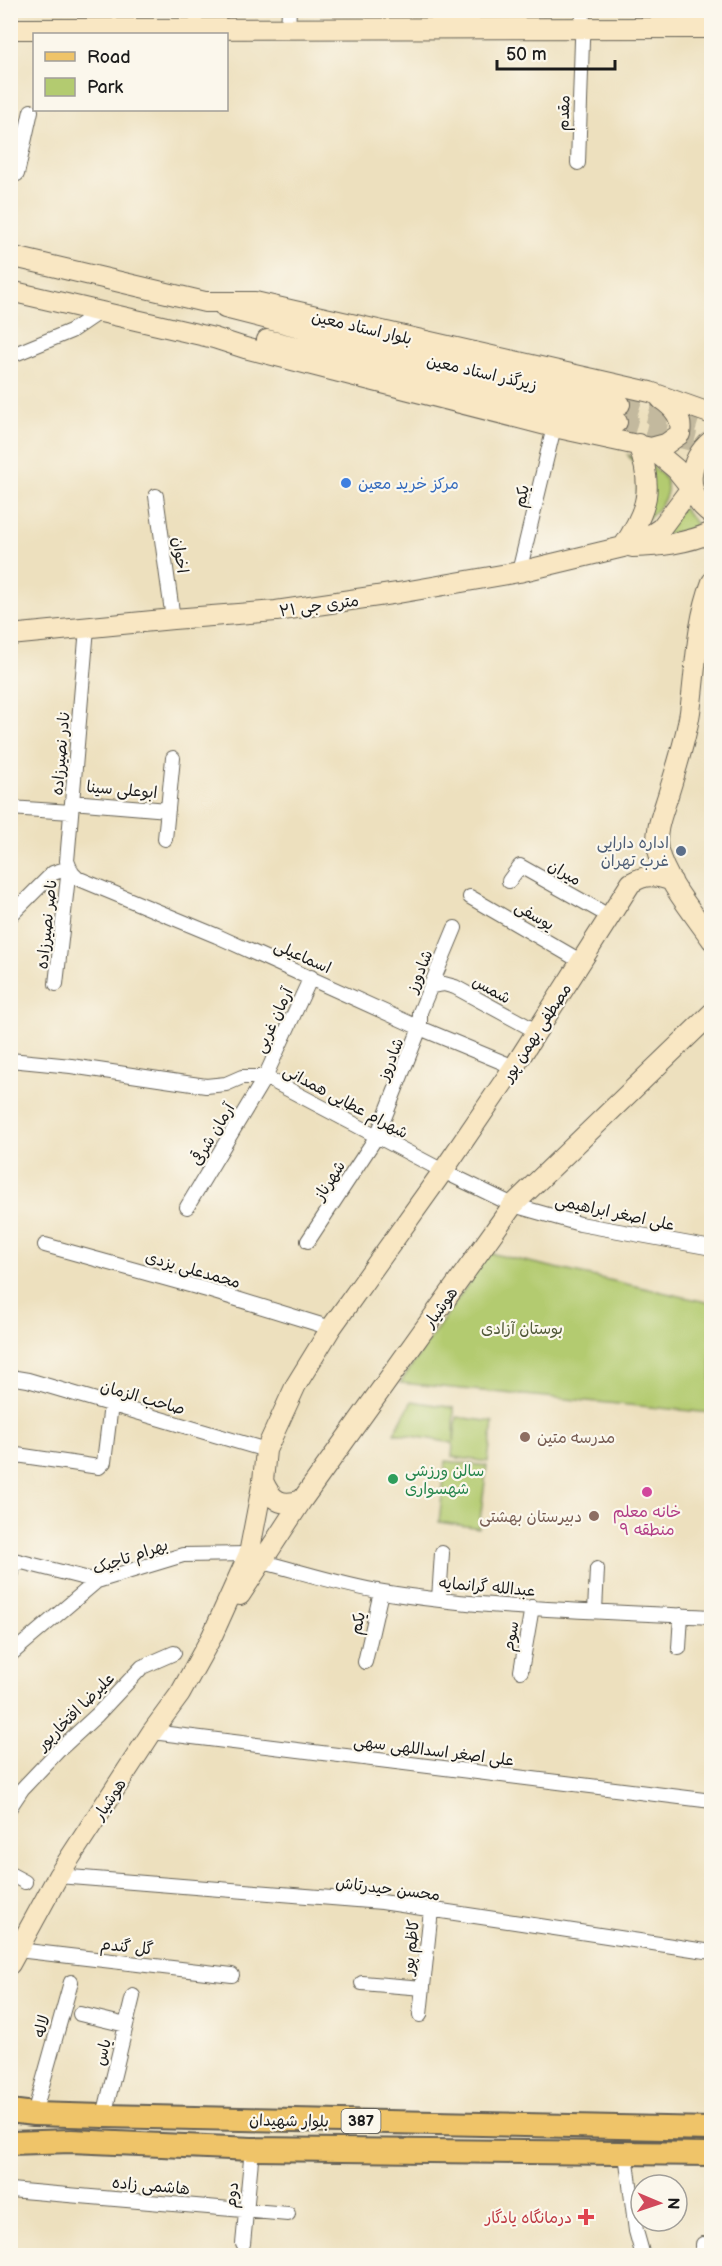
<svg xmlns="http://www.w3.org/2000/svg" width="722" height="2266" font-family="'Balsamiq Sans','Playpen Sans Arabic',sans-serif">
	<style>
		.green { fill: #b3cb70; stroke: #687446; stroke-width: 1.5 }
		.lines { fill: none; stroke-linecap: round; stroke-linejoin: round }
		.secondary-tunnel { stroke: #c3b99e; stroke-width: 20; stroke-dasharray: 20 10; stroke-linecap: butt }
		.street-casing { stroke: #656155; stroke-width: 16 }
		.secondary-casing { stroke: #656155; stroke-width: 22 }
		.primary-casing { stroke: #656155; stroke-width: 26 }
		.street { stroke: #fff; stroke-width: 14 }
		.secondary { stroke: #f9e7c3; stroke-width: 20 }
		.primary { stroke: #efc469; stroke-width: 22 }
		.shop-dot { fill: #3f7fe0; stroke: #fbf7ec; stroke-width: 2 }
		.service-dot { fill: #5c6f8a; stroke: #fbf7ec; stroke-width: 2 }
		.education-dot { fill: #8d6e63; stroke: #fbf7ec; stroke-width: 2 }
		.leisure-dot { fill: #2e9e5b; stroke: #fbf7ec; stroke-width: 2 }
		.hotel-dot { fill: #d1479c; stroke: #fbf7ec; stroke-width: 2 }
		.health-dot { fill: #e0444e; stroke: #fbf7ec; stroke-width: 2 }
		.labels { text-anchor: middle; stroke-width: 4.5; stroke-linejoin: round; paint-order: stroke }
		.shield { fill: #fbf7ec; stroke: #5f5e5a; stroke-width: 1.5 }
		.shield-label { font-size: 15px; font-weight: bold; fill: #1c1c1c }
		.street-label { font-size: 16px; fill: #1c1c1c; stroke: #fbf7ec }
		.shop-label { font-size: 16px; fill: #366cbe; stroke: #fbf7ec; text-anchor: start }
		.service-label { font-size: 16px; fill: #4e5e75; stroke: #fbf7ec; text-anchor: end }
		.park-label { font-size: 16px; fill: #515939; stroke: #fbf7ec }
		.education-label { font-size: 16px; fill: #785e54; stroke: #fbf7ec; text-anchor: start }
		.leisure-label { font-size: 16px; fill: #27864d; stroke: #fbf7ec; text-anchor: start }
		.hotel-label { font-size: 16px; fill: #b23c85; stroke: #fbf7ec }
		.health-label { font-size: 16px; fill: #be3a42; stroke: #fbf7ec; text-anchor: end }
	</style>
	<rect width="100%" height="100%" fill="#fbf7ec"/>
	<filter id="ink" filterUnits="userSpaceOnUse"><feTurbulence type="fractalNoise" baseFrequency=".0167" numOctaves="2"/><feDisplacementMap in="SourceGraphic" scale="12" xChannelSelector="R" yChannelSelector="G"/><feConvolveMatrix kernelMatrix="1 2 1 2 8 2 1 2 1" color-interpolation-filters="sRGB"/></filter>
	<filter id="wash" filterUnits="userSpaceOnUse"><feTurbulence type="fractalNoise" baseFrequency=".008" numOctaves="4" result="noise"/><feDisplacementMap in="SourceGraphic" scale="24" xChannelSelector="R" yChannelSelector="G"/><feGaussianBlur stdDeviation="1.35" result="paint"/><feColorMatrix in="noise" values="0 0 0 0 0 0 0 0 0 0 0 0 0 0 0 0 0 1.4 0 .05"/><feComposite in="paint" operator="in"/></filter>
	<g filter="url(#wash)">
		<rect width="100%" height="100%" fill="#ede0be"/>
		<!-- green -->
		<path class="green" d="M628 455C638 459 649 463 657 470 683 490 653 517 635 528L638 469Z
			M682 507 699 527 660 536Z
			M489 1253 711 1303V1413L400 1383Z
			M412 1401 454 1408V1441L457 1417 493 1422 488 1462 452 1457 453 1443 394 1433Z
			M446 1461 487 1466 479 1528 439 1522Z"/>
	</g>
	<g filter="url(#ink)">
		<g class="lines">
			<!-- secondary-tunnel -->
			<path class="secondary-tunnel" d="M620 404 712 433
				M617 422 712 446"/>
			<defs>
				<path id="street" d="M288 29 289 10
					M578 163 583 10
					M17 174 31 111
					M10 356 71 331 99 312
					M156 496 173 619
					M519 572 554 427
					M87 628 67 861 72 873 77 878 217 936 420 1028 514 1067
					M72 802 168 810
					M10 808 71 812
					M165 839 173 758
					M509 881 520 866 609 916
					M470 897 582 962
					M10 916 53 873 69 868 56 984
					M431 986 444 984 455 987 536 1031
					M10 1060 71 1066 206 1086 226 1084 242 1077H265L443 1171 513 1205 580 1224 712 1248
					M187 1207 265 1077 311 977
					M308 1241 377 1136 420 1028V1012L455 928
					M45 1245 211 1291 331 1328
					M10 1377 28 1380 266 1450
					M10 1454 99 1467 104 1462 111 1405
					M10 1559 97 1581
					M263 1562C302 1572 342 1585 383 1592 491 1610 602 1611 712 1617
					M10 1580 15 1560
					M439 1599 442 1553
					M595 1611 597 1569
					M679 1648 681 1615
					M10 1655 97 1581 183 1555 249 1554
					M365 1662 381 1592
					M521 1671 532 1607
					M152 1732 712 1801
					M10 1807 22 1789 59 1750 97 1715 142 1667 174 1653
					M10 1874 25 1882
					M58 1876 382 1902 712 1952
					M18 1950 232 1975
					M362 1983 423 1988
					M80 2014 126 2025
					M420 2015 431 1910
					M34 2114 71 1982
					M104 2116 133 1996
					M626 2154 636 2231 643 2256
					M10 2190 288 2214
					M243 2244 252 2149
					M703 2244V2256"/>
				<path id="secondary" d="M10 29 712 28
					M10 256 205 302H255L650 392 712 414
					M10 291 214 338 245 348 554 427 651 448 676 469 691 488 661 528 652 534 623 547 519 572 398 593 276 611 173 619 10 635
					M225 308 482 373 620 404
					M267 340 617 422
					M712 440C687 460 683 495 712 514
					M651 448 666 444 680 434C683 418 674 408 661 399
					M623 547C648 509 654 488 638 444
					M632 547C659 546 686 544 712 532
					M712 582C696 624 696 668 690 712 686 739 677 766 669 792 664 810 654 830 658 850 665 880 694 914 712 940
					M263 1481C272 1501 281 1507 302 1500
					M240 1595 302 1500 513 1205 712 1013
					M10 1964 58 1876 152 1732 180 1694 212 1636 249 1554 263 1481 266 1450 296 1385 331 1328 443 1171 514 1067 631 883C646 874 655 875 672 881"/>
				<path id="primary" d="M10 2111 34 2114 104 2116 712 2129
					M10 2143 71 2141 252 2149 712 2154"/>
			</defs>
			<!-- street casing -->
			<use href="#street" class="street-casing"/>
			<!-- secondary casing -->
			<use href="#secondary" class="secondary-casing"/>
			<!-- primary casing -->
			<use href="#primary" class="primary-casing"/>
			<!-- street -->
			<use href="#street" class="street"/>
			<!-- secondary -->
			<use href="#secondary" class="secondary"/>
			<!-- primary -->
			<use href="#primary" class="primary"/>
		</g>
	</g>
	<!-- markers -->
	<circle class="shop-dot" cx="346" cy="483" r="6"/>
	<circle class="service-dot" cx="681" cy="851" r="6"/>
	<g class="education-dot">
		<circle cx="525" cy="1437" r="6"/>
		<circle cx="594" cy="1516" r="6"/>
	</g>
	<circle class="leisure-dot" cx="393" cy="1479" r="6"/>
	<circle class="hotel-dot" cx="647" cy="1492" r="6"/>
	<path class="health-dot" d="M583 2208h6v6h6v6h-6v6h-6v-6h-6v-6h6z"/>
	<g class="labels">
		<!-- shield labels -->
		<rect class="shield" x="341.5" y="2109" width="39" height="24" rx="4.5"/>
		<g class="shield-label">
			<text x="361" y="2126">387</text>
		</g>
		<!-- street labels -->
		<g class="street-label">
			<text transform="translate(563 113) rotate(-88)" y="6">مقدم</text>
			<text transform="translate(362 327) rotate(13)" y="6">بلوار استاد معین</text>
			<text transform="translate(482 372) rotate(13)" y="6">زیرگذر استاد معین</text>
			<text transform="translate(521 496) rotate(-77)" y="6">یکم</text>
			<text transform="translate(181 555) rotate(82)" y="6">اخوان</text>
			<text transform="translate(319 605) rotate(-8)" y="6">۲۱ متری جی</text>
			<text transform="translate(60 753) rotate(-85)" y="6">نادر نصیرزاده</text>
			<text transform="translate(122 789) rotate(5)" y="6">ابوعلی سینا</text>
			<text transform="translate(565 872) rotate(30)" y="6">میران</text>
			<text transform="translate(535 915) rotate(30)" y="6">یوسفی</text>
			<text transform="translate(46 924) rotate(-84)" y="6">ناصر نصیرزاده</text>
			<text transform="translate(303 956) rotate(24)" y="6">اسماعیلی</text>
			<text transform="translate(419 971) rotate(-68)" y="6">شادورز</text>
			<text transform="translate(492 989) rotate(29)" y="6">شمس</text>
			<text transform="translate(273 1020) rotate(-65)" y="6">آرمان غربی</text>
			<text transform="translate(536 1032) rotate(-57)" y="6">مصطفی بهمن پور</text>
			<text transform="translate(390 1059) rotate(-68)" y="6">شادروز</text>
			<text transform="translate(346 1101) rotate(28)" y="6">شهرام عطایی همدانی</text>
			<text transform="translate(212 1134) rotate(-59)" y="6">آرمان شرقی</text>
			<text transform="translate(329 1180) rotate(-57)" y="6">شهرناز</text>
			<text transform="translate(615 1212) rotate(12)" y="6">علی اصغر ابراهیمی</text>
			<text transform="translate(193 1269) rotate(16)" y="6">محمدعلی یزدی</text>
			<text transform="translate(440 1307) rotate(-54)" y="6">هوشیار</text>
			<text transform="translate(143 1397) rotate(16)" y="6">صاحب الزمان</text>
			<text transform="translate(130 1556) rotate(-19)" y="6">بهرام تاجیک</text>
			<text transform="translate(487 1586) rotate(5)" y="6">عبدالله گرانمایه</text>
			<text transform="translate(357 1623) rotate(-77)" y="6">یکم</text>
			<text transform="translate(510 1636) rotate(-80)" y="6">سوم</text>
			<text transform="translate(75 1711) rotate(-45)" y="6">علیرضا افتخارپور</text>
			<text transform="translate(434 1750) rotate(7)" y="6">علی اصغر اسداللهی سهی</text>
			<text transform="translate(109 1799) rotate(-57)" y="6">هوشیار</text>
			<text transform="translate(388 1888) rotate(7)" y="6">محسن حیدرتاش</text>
			<text transform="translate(127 1946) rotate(6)" y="6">گل گندم</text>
			<text transform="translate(410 1947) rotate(-84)" y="6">کاظم پور</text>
			<text transform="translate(41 2026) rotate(-75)" y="6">لاله</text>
			<text transform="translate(102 2052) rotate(-76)" y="6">یاس</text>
			<text transform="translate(289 2120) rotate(1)" y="6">بلوار شهیدان</text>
			<text transform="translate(151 2185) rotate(5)" y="6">هاشمی زاده</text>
			<text transform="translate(231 2195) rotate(-85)" y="6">دوم</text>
		</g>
		<!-- shop labels -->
		<g class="shop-label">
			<text x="358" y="489">مرکز خرید معین</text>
		</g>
		<!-- service labels -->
		<g class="service-label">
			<text x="669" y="848">اداره دارایی<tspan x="669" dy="18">غرب تهران</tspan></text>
		</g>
		<!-- park labels -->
		<g class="park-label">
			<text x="522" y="1334">بوستان آزادی</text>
		</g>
		<!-- education labels -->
		<g class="education-label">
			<text x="537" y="1443">مدرسه متین</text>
			<text x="582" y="1522" text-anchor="end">دبیرستان بهشتی</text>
		</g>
		<!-- leisure labels -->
		<g class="leisure-label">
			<text x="405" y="1476">سالن ورزشی<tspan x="405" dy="18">شهسواری</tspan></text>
		</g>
		<!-- hotel labels -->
		<g class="hotel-label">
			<text x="647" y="1517">خانه معلم<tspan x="647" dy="18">منطقه ۹</tspan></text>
		</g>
		<!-- health labels -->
		<g class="health-label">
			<text x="572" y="2223">درمانگاه یادگار</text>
		</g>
	</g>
	<!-- margin -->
	<rect width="722" height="2266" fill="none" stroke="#fbf7ec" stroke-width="36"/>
	<!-- legend -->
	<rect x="33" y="33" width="195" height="78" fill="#fbf7ec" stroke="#a29f99" stroke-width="1.5"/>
	<rect x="45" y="52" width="30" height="9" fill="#efc469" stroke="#a29f99" stroke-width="1.5"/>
	<text x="87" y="63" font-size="18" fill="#1c1c1c">Road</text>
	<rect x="45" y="78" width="30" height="18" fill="#b3cb70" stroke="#a29f99" stroke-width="1.5"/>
	<text x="87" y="93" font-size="18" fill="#1c1c1c">Park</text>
	<!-- north arrow -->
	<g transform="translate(659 2203) rotate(92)"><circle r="28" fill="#fbf7ec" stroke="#a29f99" stroke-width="1.5"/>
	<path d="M0-4.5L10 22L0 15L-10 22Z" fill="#d1495b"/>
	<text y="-9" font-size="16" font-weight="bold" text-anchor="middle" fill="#1c1c1c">N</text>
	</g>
	<!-- scale -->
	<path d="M497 60v9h118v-9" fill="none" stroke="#1c1c1c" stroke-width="3"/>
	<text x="506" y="60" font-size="18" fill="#1c1c1c" stroke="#fbf7ec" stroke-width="4.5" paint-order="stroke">50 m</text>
</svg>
